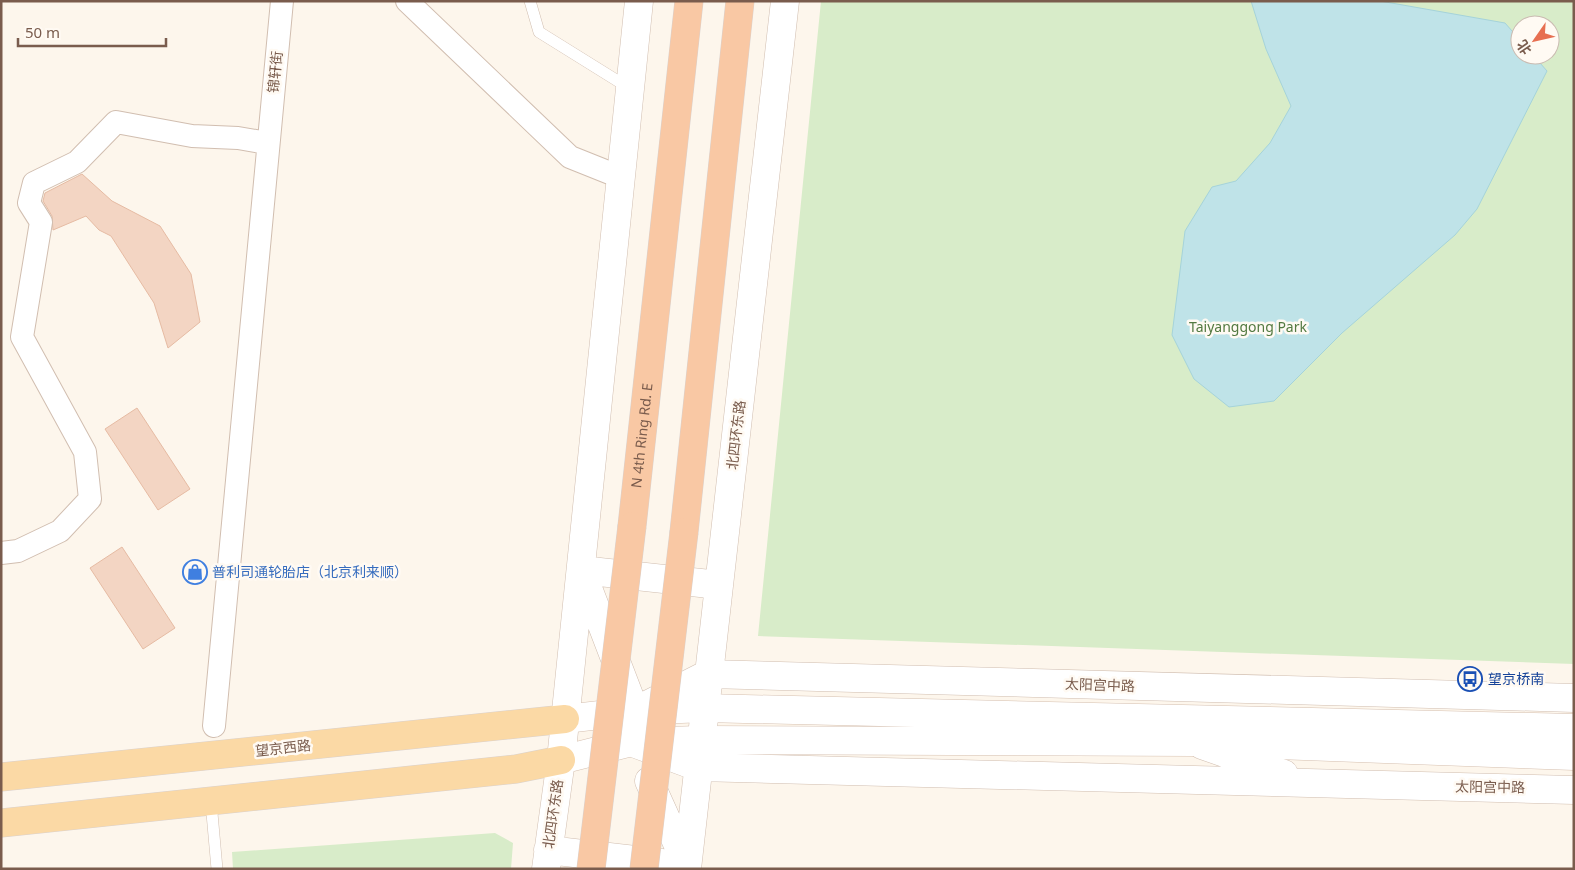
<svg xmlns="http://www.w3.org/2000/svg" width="1575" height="870" font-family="'Noto Sans','Noto Sans SC',sans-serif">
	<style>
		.green { fill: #d8ecc9; fill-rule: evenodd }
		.water { fill: #bfe3e8; stroke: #a5d3da }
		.building { fill: #f3d5c3; stroke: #e6bba3 }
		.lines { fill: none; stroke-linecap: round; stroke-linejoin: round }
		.service-casing { stroke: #d1beb0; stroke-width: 12 }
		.minor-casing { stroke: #d1beb0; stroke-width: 24 }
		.tertiary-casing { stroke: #d1beb0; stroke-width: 29 }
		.secondary-casing { stroke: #d6c0b0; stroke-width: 29 }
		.primary-casing { stroke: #dad1cd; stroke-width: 29 }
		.trunk-casing { stroke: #dad1cd; stroke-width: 29 }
		.service { stroke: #fff; stroke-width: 11 }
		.minor { stroke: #fff; stroke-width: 22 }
		.tertiary { stroke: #fff; stroke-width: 28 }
		.secondary { stroke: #fff; stroke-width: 28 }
		.primary { stroke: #fbd9a5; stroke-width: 28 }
		.trunk { stroke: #f9c8a4; stroke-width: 28 }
		.trunk-bridge-casing { stroke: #dad1cd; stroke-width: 29; stroke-linecap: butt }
		.trunk-bridge { stroke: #f9c8a4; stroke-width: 28 }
		.labels { text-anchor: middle; stroke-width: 5; stroke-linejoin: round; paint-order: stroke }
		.street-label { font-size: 14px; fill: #7a5c4d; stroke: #fffaf3 }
		.park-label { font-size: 14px; fill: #537a41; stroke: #fffaf3 }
		.shop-label { font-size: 14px; fill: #366cbe; stroke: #fffaf3; text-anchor: start }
		.transit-label { font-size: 14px; fill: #164399; stroke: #fffaf3; text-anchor: start }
	</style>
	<rect width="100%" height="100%" fill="#fdf6ec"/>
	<!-- green -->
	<path class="green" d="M821 1H1574V664L758 636ZM1520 25H1550V55H1520Z
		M495 833 513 843 511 869H233L232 852Z"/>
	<!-- water -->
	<path class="water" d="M1251 1H1380L1505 23 1520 40V55H1533L1547 71 1477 209 1455 235 1342 333 1274 401 1229 407 1194 379 1172 335 1185 231 1212 187 1236 181 1270 143 1291 106 1266 49Z"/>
	<!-- building -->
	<path class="building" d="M82 174 112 201 160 226 191 274 200 322 168 348 154 303 111 236 99 230 86 216 53 230 52 216 43 201 45 193Z
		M137 408 190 489 158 510 105 429Z
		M122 547 175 628 143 649 90 568Z"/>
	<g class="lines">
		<defs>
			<path id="service" d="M530 1 539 32 629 88
				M211 802 217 869"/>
			<path id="minor" d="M407 1 570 157 620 177
				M1 553 18 551 60 531 90 499 85 452 22 337 41 222 29 203 34 183 77 162 116 122 192 136 238 138 267 143
				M214 726 282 1"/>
			<path id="tertiary" d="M645 706 708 674 1574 698
				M633 732 635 711 581 570 719 585
				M636 744 698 767 1574 790
				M1202 745 1284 774
				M649 781 687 865
				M548 850 687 866
				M546 869 561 760 639 1
				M687 869 785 1"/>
			<path id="secondary" d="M565 719 635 711 704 708 1574 728
				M561 760 632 742 700 740 1194 742 1574 756"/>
			<path id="primary" d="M1 777 565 719
				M1 823 516 769 561 760"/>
			<g id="trunk">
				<path id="s1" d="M632 526 689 1"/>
				<path d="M684 532 740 1"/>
			</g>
		</defs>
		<!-- service casing -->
		<use href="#service" class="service-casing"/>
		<!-- minor casing -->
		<use href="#minor" class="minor-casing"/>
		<!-- tertiary casing -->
		<use href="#tertiary" class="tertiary-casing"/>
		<!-- secondary casing -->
		<use href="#secondary" class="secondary-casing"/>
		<!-- primary casing -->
		<use href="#primary" class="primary-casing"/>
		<!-- trunk casing -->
		<use href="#trunk" class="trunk-casing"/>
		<!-- service -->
		<use href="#service" class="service"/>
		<!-- minor -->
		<use href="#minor" class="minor"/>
		<!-- tertiary -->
		<use href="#tertiary" class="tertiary"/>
		<!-- secondary -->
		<use href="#secondary" class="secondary"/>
		<!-- primary -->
		<use href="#primary" class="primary"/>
		<!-- trunk -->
		<use href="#trunk" class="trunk"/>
		<defs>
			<path id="trunk-bridge" d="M591 869 632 526
				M644 869 684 532"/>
		</defs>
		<!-- trunk-bridge casing -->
		<use href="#trunk-bridge" class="trunk-bridge-casing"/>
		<!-- trunk-bridge -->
		<use href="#trunk-bridge" class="trunk-bridge"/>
	</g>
	<!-- icons -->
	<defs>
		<symbol id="shop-ring" viewBox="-11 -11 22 22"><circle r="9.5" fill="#fffaf3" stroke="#3f7fe0" stroke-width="1.5"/><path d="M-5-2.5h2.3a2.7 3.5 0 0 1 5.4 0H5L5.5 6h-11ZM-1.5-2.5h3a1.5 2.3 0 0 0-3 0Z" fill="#3f7fe0"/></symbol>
		<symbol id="bus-ring" viewBox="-11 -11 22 22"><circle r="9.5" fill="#fffaf3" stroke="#1a4fb4" stroke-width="1.5"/><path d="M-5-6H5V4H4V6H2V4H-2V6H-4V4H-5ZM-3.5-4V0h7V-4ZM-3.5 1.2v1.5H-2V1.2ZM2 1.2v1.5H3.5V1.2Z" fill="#1a4fb4"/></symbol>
	</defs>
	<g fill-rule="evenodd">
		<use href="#shop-ring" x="181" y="558" width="28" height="28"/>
		<use href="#bus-ring" x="1456" y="665" width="28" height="28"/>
	</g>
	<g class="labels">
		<!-- street labels -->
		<g class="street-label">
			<text transform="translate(275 72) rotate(-84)" y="5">锦轩街</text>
			<text dy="5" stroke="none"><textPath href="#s1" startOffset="91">N 4th Ring Rd. E</textPath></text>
			<text transform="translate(736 435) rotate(-83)" y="5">北四环东路</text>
			<text transform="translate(1100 685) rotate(2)" y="5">太阳宫中路</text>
			<text transform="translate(283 748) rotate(-6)" y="5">望京西路</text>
			<text transform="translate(1490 787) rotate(1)" y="5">太阳宫中路</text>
			<text transform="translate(553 814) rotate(-82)" y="5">北四环东路</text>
		</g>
		<!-- park labels -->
		<g class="park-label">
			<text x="1248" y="332">Taiyanggong Park</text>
		</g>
		<!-- shop labels -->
		<g class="shop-label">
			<text x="212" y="577">普利司通轮胎店（北京利来顺）</text>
		</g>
		<!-- transit labels -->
		<g class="transit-label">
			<text x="1488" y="684">望京桥南</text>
		</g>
	</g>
	<!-- border -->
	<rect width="1575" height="870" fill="none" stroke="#7a5c4d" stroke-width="5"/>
	<!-- north arrow -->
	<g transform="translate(1535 40) rotate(236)"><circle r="24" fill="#fffaf3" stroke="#cabbb1"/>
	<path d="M0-4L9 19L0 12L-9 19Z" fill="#e76f51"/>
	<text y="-8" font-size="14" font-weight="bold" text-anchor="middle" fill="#7a5c4d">北</text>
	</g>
	<!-- scale -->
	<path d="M18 38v8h148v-8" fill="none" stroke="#7a5c4d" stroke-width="2.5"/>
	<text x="25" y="38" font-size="15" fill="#7a5c4d" stroke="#fffaf3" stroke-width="4" paint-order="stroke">50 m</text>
</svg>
